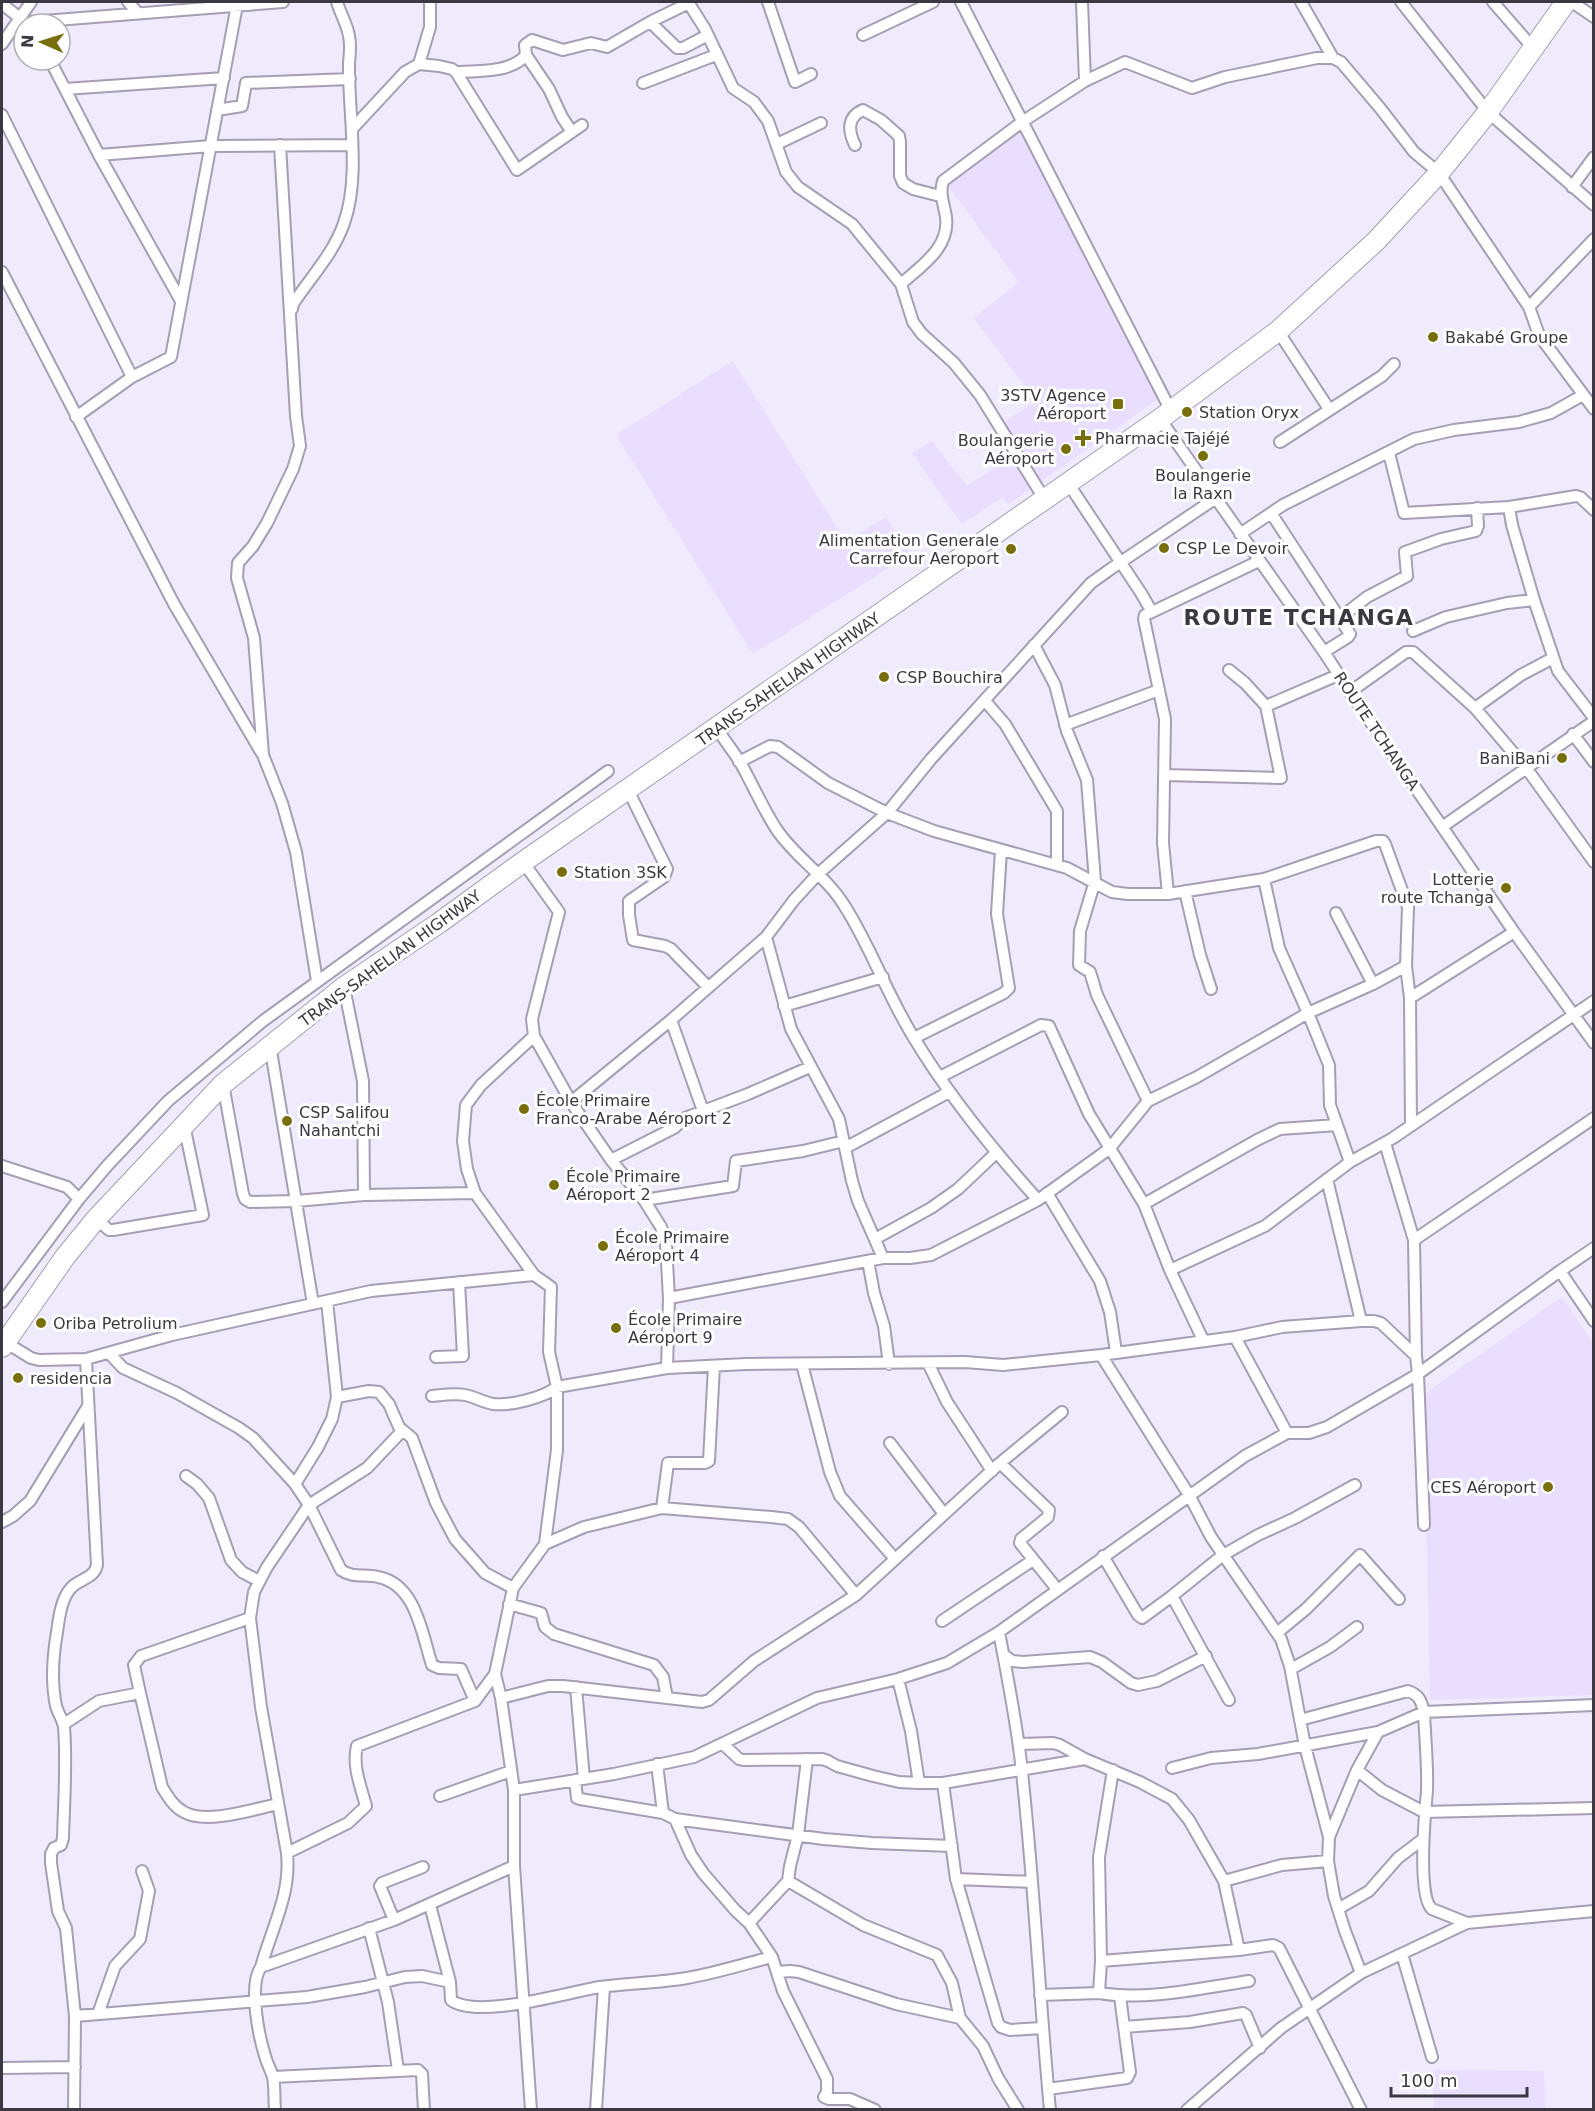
<svg xmlns="http://www.w3.org/2000/svg" width="1595" height="2111" font-family="'DejaVu Sans',sans-serif">
	<style>
		.built { fill: #e9defd }
		.lines { fill: none; stroke-linecap: round; stroke-linejoin: round }
		.street-casing { stroke: #a69eb4; stroke-width: 14 }
		.highway-casing { stroke: #a69eb4; stroke-width: 22 }
		.street { stroke: #fff; stroke-width: 10 }
		.highway { stroke: #fff; stroke-width: 20 }
		.poi-dot { fill: #796e0c; stroke: #fff; stroke-width: 2 }
		.labels { text-anchor: middle; stroke-width: 6; stroke-linejoin: round; paint-order: stroke }
		.poi-label { font-size: 16px; fill: #3c3842; stroke: #fff; text-anchor: start }
		.street-label { font-size: 16px; fill: #3c3842; stroke: #fff }
		.district-label { font-size: 22px; font-weight: bold; letter-spacing: 1.5px; fill: #3c3842; stroke: #fff }
	</style>
	<rect width="100%" height="100%" fill="#f0eafd"/>
	<!-- built -->
	<path class="built" d="M1019 127 1161 397 1009 504 1002 497 962 524 912 453 932 441 967 486 1013 455 1003 423 1036 401 974 318 1019 282 945 182Z
		M733 361 846 542 886 517 910 554 753 654 616 435Z
		M1562 1297 1593 1343V1695L1430 1700 1424 1394Z
		M1433 2070 1544 2071 1545 2109H1434Z"/>
	<g class="lines">
		<defs>
			<path id="street" d="M128 2 138 13
				M688 2 705 29 733 88 754 102 768 121 786 172 798 187 852 224 901 284 913 322 922 334 954 363 980 395 1045 500
				M768 2 795 82 811 74
				M961 2 1171 411
				M1082 2 1085 81
				M1301 2 1333 58
				M1401 2 1488 112 1594 205
				M1493 2 1533 48
				M1572 2 1594 17
				M2 4 20 18
				M31 22 283 2
				M650 22 689 3
				M863 35 933 2
				M2 44 31 2
				M526 55 525 45 532 40 563 50 591 43 607 47 650 22 677 48H683L706 36
				M50 60 99 155 181 301
				M419 64 430 27V2
				M456 72C478 71 511 73 526 55L549 89 562 117 572 132
				M643 83 716 55
				M65 89 224 78
				M217 110 242 106 246 83 350 79
				M2 115 132 377
				M352 129 405 72 419 64 439 66 452 69 456 72 517 170 582 125
				M777 144 821 123
				M280 145 296 416 300 446 293 469 267 523 253 546 238 563 237 578 254 638 263 755 282 803 296 852 317 981
				M855 145C848 131 847 117 863 110L881 120 899 136 900 142V176L903 183 913 189 940 196
				M99 155 211 146 351 145
				M1572 187 1594 157
				M2 272 174 604 261 752
				M901 284C921 266 950 248 946 217 944 203 939 195 943 181L1022 122 1085 81 1125 62 1192 88 1225 77 1317 58H1333L1341 62 1380 108 1414 152 1439 173 1529 307 1539 335 1594 409
				M1529 307 1594 239
				M292 309 293 304C310 278 334 253 344 223 361 176 348 112 349 63 350 54 351 45 349 36 347 24 340 13 337 2
				M1278 331 1329 409
				M76 417 132 377 171 357 237 5
				M1160 419 1324 652 1350 692 1514 932 1594 1043
				M1280 442 1382 376 1394 364
				M1389 453 1404 513 1509 507 1576 496 1580 497 1594 510
				M1068 483 1141 593 1152 612 1145 615 1144 619 1165 719 1163 843 1168 894
				M1509 507 1512 525 1534 600 1558 671 1594 718
				M1271 513 1350 634 1348 637 1324 652
				M1240 534 1283 505 1414 439 1454 430 1519 422 1551 413 1583 395
				M1152 612 1259 561
				M1340 618 1367 597 1407 576 1405 552 1441 539 1476 531 1478 526 1477 508
				M1413 631 1446 617 1507 603 1534 600
				M1034 645 1055 685 1067 731 1087 780 1095 881 1080 931 1079 965 1090 972 1097 995 1148 1101
				M1350 692 1406 652H1413L1475 708 1527 769 1594 862
				M985 701 1005 724 1057 811V865
				M1266 706 1338 675
				M1475 708 1521 675 1553 658
				M1065 725 1159 690
				M717 728C724 740 733 751 740 762 753 785 763 809 777 830 796 858 826 876 844 905 871 947 887 995 914 1038 949 1096 992 1149 1038 1200
				M1573 734 1594 762
				M739 762 770 746 778 747 828 783 887 813 934 831 1067 868 1112 892 1128 894H1168L1264 879 1279 948 1308 1013 1329 1065 1330 1105 1350 1162
				M1165 775 1281 778 1266 706 1245 683 1229 670
				M628 790 667 869 664 877 629 901V915L633 940 665 946 671 949 708 987
				M1442 827 1594 721
				M523 862 559 912 532 1019 534 1036 571 1102 671 1020 766 937 794 900 818 874 887 813 931 759 1091 583 1112 568 1216 498
				M1264 879 1376 841H1383L1385 844 1408 907 1406 966 1410 998 1411 1126
				M1185 891 1200 955 1211 989
				M1336 913 1373 984
				M766 937 791 1029 839 1119 852 1181 858 1201 883 1258
				M344 987 363 1081 364 1195
				M1410 998 1514 932
				M784 1006 883 977
				M671 1020 703 1111
				M534 1036 481 1085 466 1105 463 1141 467 1169 475 1193 534 1275 551 1287 549 1352 557 1387V1450L545 1544
				M914 1038 1004 993 1009 988 997 914 1001 850
				M270 1045 313 1304
				M940 1077 1041 1025 1049 1026 1089 1114 1144 1204 1170 1270 1203 1340
				M223 1084 243 1194 245 1199 250 1202 296 1201 364 1195 475 1193
				M571 1102 611 1160 644 1200 661 1227 666 1244 669 1298 667 1368
				M1385 1143 1414 1240 1416 1356 1418 1374 1560 1271
				M845 1148 949 1092
				M611 1160 674 1128 685 1118 748 1094 810 1067
				M2 1166 67 1187 79 1199
				M1327 1179 1361 1321
				M1047 1193 1100 1281 1110 1312 1116 1352
				M644 1200 733 1186 736 1161 803 1151 844 1141
				M1144 1204 1257 1140 1280 1129 1337 1125
				M96 1219 109 1230H113L203 1215 184 1125
				M875 1239 931 1208 958 1189 996 1153
				M1414 1240 1594 1118
				M1594 1248 1560 1271 1594 1321
				M868 1261 874 1293 884 1326 889 1364
				M1170 1270 1265 1226 1350 1162 1393 1138 1594 1001
				M669 1298 883 1258H910L931 1255 1038 1200 1109 1149 1148 1101 1197 1077 1308 1013 1373 984 1406 966
				M2 1302 79 1199 107 1166 168 1101 263 1021 608 771
				M1235 1337 1287 1433
				M5 1342 31 1358 39 1360 86 1359 172 1335 371 1291 534 1275
				M109 1353 123 1368 177 1393 239 1428 253 1438 295 1484 309 1505 341 1570C352 1578 364 1574 378 1577 416 1584 422 1634 432 1665L439 1668 461 1669 475 1701
				M1101 1355 1189 1495 1211 1537 1281 1639 1290 1666 1305 1746 1329 1837
				M436 1357 463 1356 459 1282
				M928 1363 947 1402 992 1471
				M802 1364 830 1472 840 1496 895 1559
				M432 1396C442 1395 455 1393 465 1395 475 1397 483 1402 493 1404 510 1406 543 1398 557 1387L667 1368 746 1364 965 1362 1003 1365 1101 1355 1235 1337 1282 1327 1361 1321H1374L1381 1323 1416 1356
				M337 1397 369 1391 379 1392 389 1404 399 1427 412 1438 436 1503 455 1539 485 1573 513 1588
				M890 1443 944 1514
				M1000 1463 1049 1510 1048 1517 1021 1539 1020 1543 1057 1589
				M186 1476 197 1484 209 1498 231 1560 242 1572 259 1581
				M295 1484 318 1447 332 1419 337 1397 327 1301
				M662 1508 668 1463H705L709 1461 714 1366
				M2 1522 13 1516 30 1501 88 1406
				M1103 1556 1138 1615 1142 1618 1172 1596 1223 1555 1258 1535 1295 1518 1355 1485
				M1172 1596 1229 1700
				M509 1604 541 1613 545 1627 554 1634 654 1665 663 1677 667 1698
				M942 1621 1033 1560
				M999 1632C1007 1675 1016 1719 1021 1763 1034 1878 1039 1994 1050 2110
				M1277 1633 1306 1609 1360 1555 1399 1599
				M1004 1655 1012 1661 1023 1662 1090 1657 1102 1662 1131 1683 1138 1685 1157 1681 1206 1656
				M1291 1669 1330 1647 1357 1627
				M898 1679 911 1731 919 1783
				M576 1687 584 1779
				M140 1693 162 1787C168 1797 174 1807 184 1812 206 1825 254 1809 278 1804
				M501 1698 548 1686H563L702 1702 709 1700 754 1661 856 1595 1000 1463 1062 1412
				M1594 1705 1424 1712C1425 1738 1428 1765 1427 1791 1425 1812 1417 1897 1432 1909L1467 1923 1594 1911
				M1300 1720 1408 1691C1419 1695 1421 1700 1424 1712L1378 1732 1357 1770 1329 1837 1328 1861 1334 1896 1345 1931 1361 1973 1467 1923
				M64 1724 99 1701 140 1693 134 1665 141 1656 250 1618
				M723 1744 739 1759 743 1760 822 1759 828 1761 837 1766 873 1776 899 1782 919 1783H943L1085 1759
				M1019 1744 1053 1743 1060 1745 1085 1759 1140 1782 1172 1799 1189 1820 1224 1881 1282 1865 1328 1861
				M807 1759 798 1835 790 1866 788 1881 863 1925 937 1955 952 1983 960 2018 983 2046 998 2078 1018 2110
				M657 1764 663 1813
				M1172 1768 1211 1758 1258 1754 1378 1732
				M1357 1770 1382 1790 1424 1812 1594 1808
				M575 1780 577 1798 580 1799 663 1813 675 1819 824 1839 872 1843 952 1846
				M943 1783 956 1879 998 2023 1001 2027 1010 2030 1042 2028
				M514 1790 614 1774 694 1757 817 1698 898 1679 947 1663 999 1632 1245 1456 1287 1433H1309L1327 1427 1418 1374 1424 1525
				M440 1796 511 1771
				M287 1853 348 1823 366 1806C361 1787 352 1766 357 1746L475 1701 495 1674
				M956 1879 1032 1882
				M1224 1881 1239 1950 1273 1945 1279 1948 1361 2110
				M430 1905 450 1982 451 2000C477 2020 568 1992 600 1987 629 1983 658 1983 687 1978 716 1973 744 1964 772 1957L749 1923 735 1910 703 1873 691 1855 675 1819
				M1338 1909 1369 1891 1398 1858 1423 1839
				M394 1920 380 1886 382 1883 423 1867
				M749 1923 788 1881
				M369 1928 388 2002 398 2070
				M1402 1954 1432 2057
				M772 1957 783 1991 827 2079V2092L824 2097 829 2099H850L875 2110
				M1101 1961 1239 1950
				M261 1967 394 1920 514 1866
				M777 1972 790 1971 799 1972 896 2004 960 2018
				M1099 1993C1148 2001 1201 1988 1249 1981
				M1040 1995 1099 1993 1101 1961 1099 1857 1113 1770
				M1120 1996 1124 2027 1190 2022 1243 2013 1246 2015 1260 2048
				M98 2014 115 1966 140 1939 149 1891 142 1871
				M75 2016 307 1997 365 1987 405 1977 422 1976 450 1982
				M2 2068 75 2067
				M273 2077 418 2070 422 2074 424 2110
				M1048 2089 1127 2078 1130 2072 1124 2027
				M74 2110 75 2016 66 1928 58 1911 51 1863V1854L54 1848 61 1845 63 1838C64 1801 67 1763 64 1727 63 1720 58 1713 56 1706 51 1682 53 1655 57 1632 59 1618 61 1599 71 1588 79 1579 94 1579 97 1565L86 1359
				M275 2110C274 2099 275 2087 273 2077 271 2071 268 2065 266 2059 259 2038 248 1985 261 1967 272 1927 291 1895 287 1853L261 1707 250 1618 254 1592 267 1567 309 1505 367 1468 402 1431
				M531 2110 514 1866V1790L501 1698 495 1674 513 1588 545 1544 584 1527 662 1508 771 1517 788 1519 799 1527 856 1595
				M596 2110 604 1987
				M1187 2110 1281 2028 1361 1973"/>
			<path id="highway" d="M2 1347 65 1257 96 1219 223 1084 344 987 439 923 523 862 1160 419 1278 331 1376 241 1439 173 1488 112 1566 2"/>
		</defs>
		<!-- street casing -->
		<use href="#street" class="street-casing"/>
		<!-- highway casing -->
		<use href="#highway" class="highway-casing"/>
		<!-- street -->
		<use href="#street" class="street"/>
		<!-- highway -->
		<use href="#highway" class="highway"/>
	</g>
	<!-- markers -->
	<g class="poi-dot">
		<circle cx="1433" cy="337" r="6"/>
		<rect x="1112" y="398" width="12" height="12" rx="3"/>
		<circle cx="1187" cy="412" r="6"/>
		<path d="M1080 429h6v6h6v6h-6v6h-6v-6h-6v-6h6z"/>
		<circle cx="1066" cy="449" r="6"/>
		<circle cx="1203" cy="456" r="6"/>
		<circle cx="1164" cy="548" r="6"/>
		<circle cx="1011" cy="549" r="6"/>
		<circle cx="884" cy="677" r="6"/>
		<circle cx="1562" cy="758" r="6"/>
		<circle cx="562" cy="872" r="6"/>
		<circle cx="1506" cy="888" r="6"/>
		<circle cx="524" cy="1109" r="6"/>
		<circle cx="287" cy="1121" r="6"/>
		<circle cx="554" cy="1185" r="6"/>
		<circle cx="603" cy="1246" r="6"/>
		<circle cx="41" cy="1323" r="6"/>
		<circle cx="616" cy="1328" r="6"/>
		<circle cx="18" cy="1378" r="6"/>
		<circle cx="1548" cy="1487" r="6"/>
	</g>
	<g class="labels">
		<!-- poi labels -->
		<g class="poi-label">
			<text x="1445" y="343">Bakabé Groupe</text>
			<text x="1106" y="401" text-anchor="end">3STV Agence<tspan x="1106" dy="18">Aéroport</tspan></text>
			<text x="1199" y="418">Station Oryx</text>
			<text x="1095" y="444">Pharmacie Tajéjé</text>
			<text x="1054" y="446" text-anchor="end">Boulangerie<tspan x="1054" dy="18">Aéroport</tspan></text>
			<text x="1203" y="481" text-anchor="middle">Boulangerie<tspan x="1203" dy="18">la Raxn</tspan></text>
			<text x="999" y="546" text-anchor="end">Alimentation Generale<tspan x="999" dy="18">Carrefour Aeroport</tspan></text>
			<text x="1176" y="554">CSP Le Devoir</text>
			<text x="896" y="683">CSP Bouchira</text>
			<text x="1550" y="764" text-anchor="end">BaniBani</text>
			<text x="574" y="878">Station 3SK</text>
			<text x="1494" y="885" text-anchor="end">Lotterie<tspan x="1494" dy="18">route Tchanga</tspan></text>
			<text x="536" y="1106">École Primaire<tspan x="536" dy="18">Franco-Arabe Aéroport 2</tspan></text>
			<text x="299" y="1118">CSP Salifou<tspan x="299" dy="18">Nahantchi</tspan></text>
			<text x="566" y="1182">École Primaire<tspan x="566" dy="18">Aéroport 2</tspan></text>
			<text x="615" y="1243">École Primaire<tspan x="615" dy="18">Aéroport 4</tspan></text>
			<text x="628" y="1325">École Primaire<tspan x="628" dy="18">Aéroport 9</tspan></text>
			<text x="53" y="1329">Oriba Petrolium</text>
			<text x="30" y="1384">residencia</text>
			<text x="1536" y="1493" text-anchor="end">CES Aéroport</text>
		</g>
		<!-- street labels -->
		<g class="street-label">
			<text transform="translate(788 679) rotate(-35)" y="6">TRANS-SAHELIAN HIGHWAY</text>
			<text transform="translate(1377 731) rotate(56)" y="6">ROUTE TCHANGA</text>
			<text transform="translate(390 958) rotate(-36)" y="6">TRANS-SAHELIAN HIGHWAY</text>
		</g>
		<!-- district labels -->
		<g class="district-label">
			<text x="1299" y="625">ROUTE TCHANGA</text>
		</g>
	</g>
	<!-- border -->
	<rect width="1595" height="2111" fill="none" stroke="#3c3842" stroke-width="6"/>
	<!-- north arrow -->
	<g transform="translate(42 42) rotate(273)"><circle r="28" fill="#ffffff" stroke="#b1afb3" stroke-width="1.5"/>
	<path d="M0-4.5L10 22L0 15L-10 22Z" fill="#796e0c"/>
	<text y="-9" font-size="16" font-weight="bold" text-anchor="middle" fill="#3c3842">N</text>
	</g>
	<!-- scale -->
	<path d="M1391 2087v9h136v-9" fill="none" stroke="#3c3842" stroke-width="3"/>
	<text x="1400" y="2087" font-size="18" fill="#3c3842" stroke="#ffffff" stroke-width="4.5" paint-order="stroke">100 m</text>
</svg>
